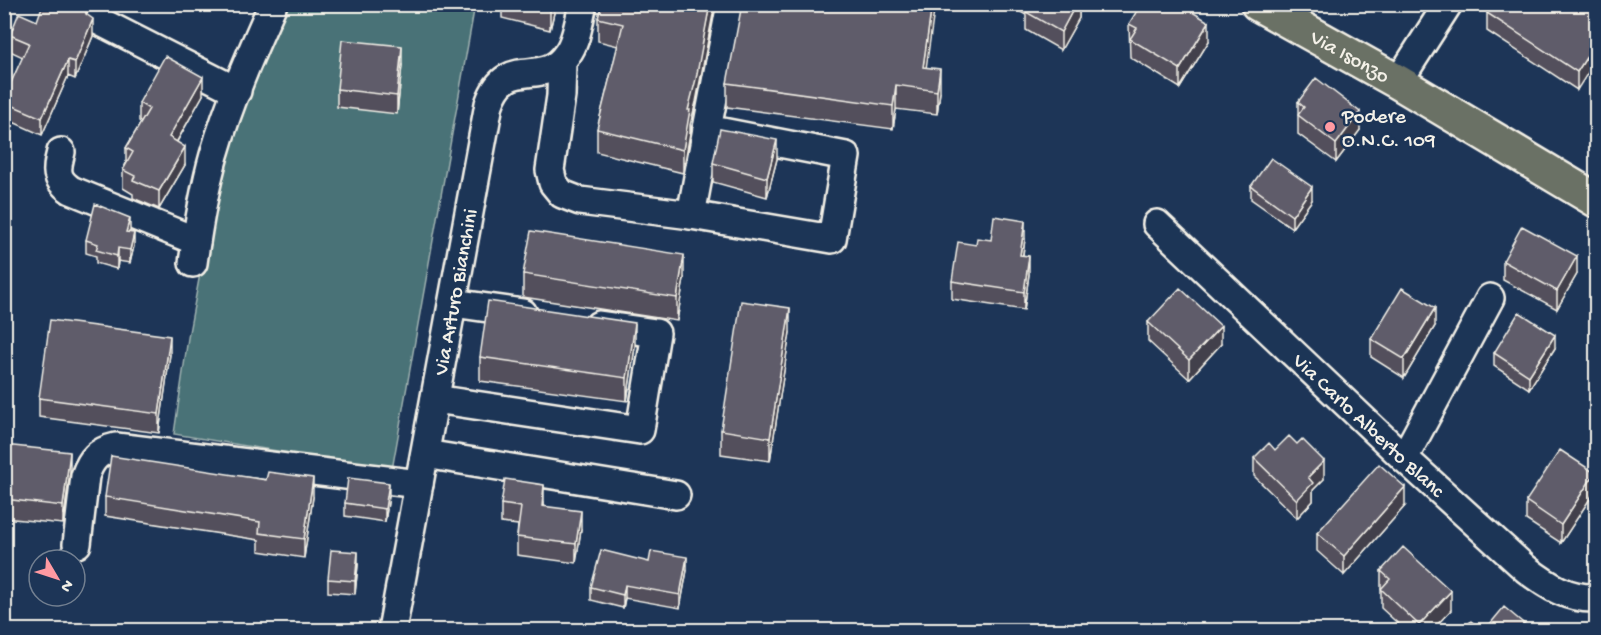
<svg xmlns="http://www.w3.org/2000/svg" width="1601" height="635" font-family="'Gochi Hand',sans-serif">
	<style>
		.green { fill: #4a7277; stroke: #9fb2b0; stroke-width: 1.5 }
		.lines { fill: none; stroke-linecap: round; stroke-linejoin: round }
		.minor-casing { stroke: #f4f1e8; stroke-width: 32 }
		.major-casing { stroke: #f4f1e8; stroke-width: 38 }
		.minor { stroke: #1d3557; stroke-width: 27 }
		.major { stroke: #6b7165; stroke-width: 33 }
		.wall { fill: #524f5c; stroke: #f4f1e8; stroke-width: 1.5 }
		.shaded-wall { fill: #42404b; stroke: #f4f1e8; stroke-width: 1.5 }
		.building { fill: #5f5c6b; stroke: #f4f1e8; stroke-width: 1.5 }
		.poi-dot { fill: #ff9aa2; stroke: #1d3557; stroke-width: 2 }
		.labels { text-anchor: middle; stroke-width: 5; stroke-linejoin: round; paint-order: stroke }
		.street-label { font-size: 21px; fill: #f4f1e8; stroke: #1d3557 }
		.poi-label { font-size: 21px; fill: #f4f1e8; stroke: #1d3557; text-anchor: start }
	</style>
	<rect width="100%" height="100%" fill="#1d3557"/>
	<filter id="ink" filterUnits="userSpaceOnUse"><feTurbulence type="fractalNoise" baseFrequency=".0167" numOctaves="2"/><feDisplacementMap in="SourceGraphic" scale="12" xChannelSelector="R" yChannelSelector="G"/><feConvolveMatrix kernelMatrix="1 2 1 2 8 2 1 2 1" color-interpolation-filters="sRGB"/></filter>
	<g filter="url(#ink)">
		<!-- green -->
		<path class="green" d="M279 5H475L392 470 174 434 188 338 219 172Z"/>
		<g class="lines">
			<defs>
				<g id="minor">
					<path d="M99 21 237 91"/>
					<path d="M562 61 561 96 550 170 553 183 562 194 580 201 691 215 832 239 846 156 707 129 731 4"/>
					<path d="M1398 82 1448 4"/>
					<path d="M61 152C56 170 55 179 71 190L196 241"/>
					<path d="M691 215 707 129"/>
					<path id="s1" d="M1157 224 1404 458 1526 569C1548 586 1568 599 1596 598"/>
					<path d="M193 263C198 227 204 190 214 155 229 103 251 53 273 4"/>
					<path d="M453 303 523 313"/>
					<path d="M435 399 640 430 656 333 599 325"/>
					<path d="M425 454 676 495"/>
					<path d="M1404 458 1490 298"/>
					<path d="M77 544 85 476C91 459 98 451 116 447L419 484"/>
					<path id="s2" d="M392 630 489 104C507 52 543 90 567 54 577 41 579 20 583 4"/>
				</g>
				<g id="major">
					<path id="s3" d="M1258 4 1398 82 1596 200"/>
				</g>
			</defs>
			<!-- minor casing -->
			<use href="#minor" class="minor-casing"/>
			<!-- major casing -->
			<use href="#major" class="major-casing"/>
			<!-- minor -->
			<use href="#minor" class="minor"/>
			<!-- major -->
			<use href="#major" class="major"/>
		</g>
		<!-- wall -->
		<path class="wall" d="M502 4H556L550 30 502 18Z
			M602 4H715L696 102 690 125V133L683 173 597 152V129L618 46 598 41V18Z
			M1007 4H1079V18L1061 50 1026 30V15Z
			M1596 4 1577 90 1487 31V13Z
			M37 21 93 36 75 79 68 76 42 135 4 118V98L23 57 10 51V35Z
			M1129 24 1209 41 1180 88 1130 57Z
			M402 65 397 114 337 107V89Z
			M926 67 940 92 937 114 896 109 893 129 727 107V83Z
			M203 95 177 142 185 165 159 209 133 198V194L123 188V170L126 163V148L141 123 139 121V103Z
			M1298 102 1360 130 1336 162 1298 134Z
			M777 159 767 197 713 182V163Z
			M1251 186 1312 200 1292 228 1251 199Z
			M130 231 129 232 134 246 130 263 118 261 117 269 96 263V256L86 253V240Z
			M1025 239 1023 255 1029 274 1024 310 952 299V281L976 245 991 240Z
			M1503 261 1577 274 1557 309 1503 280Z
			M523 274 684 278 677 321 523 297Z
			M1148 322 1221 344 1189 379 1148 341Z
			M1435 326 1404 378 1371 357V339Z
			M790 332 770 461 721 454V430Z
			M635 346 627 401 480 381V357Z
			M1555 348 1529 389 1494 366V353Z
			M170 354 159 433 39 417V398Z
			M4 445 70 471 63 524 4 518Z
			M1275 450 1324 479 1313 490V501L1297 518 1254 476V458Z
			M1595 491 1561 543 1526 520V501Z
			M389 496 385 522 345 516V503Z
			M105 497H313L304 558 259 551V540L105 516Z
			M544 503V506L581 529 576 563 517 555V537L518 525 501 523V504Z
			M1405 506 1344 575 1317 551V533Z
			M649 562 687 570 680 608 625 598 623 608 591 600V587Z
			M358 565 355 594 328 592V579Z
			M1381 571 1451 610 1432 630H1405L1381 608Z"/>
		<!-- shaded-wall -->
		<path class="shaded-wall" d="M550 4H556L550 30Z
			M710 4H715L696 102 690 125V133L683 173V150L688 110Z
			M932 4H935L923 90V67Z
			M1076 4H1079V18L1061 50V32Z
			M93 19V36L75 79V62Z
			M1209 22V41L1180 88V69Z
			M1596 42V60L1577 90V72Z
			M402 46V65L397 114V96Z
			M68 60V76L42 135V118Z
			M940 69V92L937 114V91Z
			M203 77V95L169 155V137Z
			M896 85V109L893 129V106Z
			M1360 112V130L1336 162V144Z
			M777 140V159L767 197V178Z
			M185 147V165L159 209V191Z
			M1312 187V200L1292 228V216Z
			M130 218V231L126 245V232Z
			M1025 221V239L1020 273V255Z
			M134 233V246L130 263V250Z
			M118 248V261L117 269V256Z
			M684 255V278L677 321V298Z
			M1029 256V274L1024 310V292Z
			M1577 256V274L1557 309V291Z
			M790 308V332L770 461V438Z
			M1435 308V326L1404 378V359Z
			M635 323V346L627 401V378Z
			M1221 326V344L1189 379V360Z
			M1555 335V348L1529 389V376Z
			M170 336V354L159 433V414Z
			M70 452V471L63 524V506Z
			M1324 461V479L1313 490V501L1297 518V500L1308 477Z
			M1595 473V491L1561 543V525Z
			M313 478V497L304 558V539Z
			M389 483V496L385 522V509Z
			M544 485V503L542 524V506Z
			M1405 487V506L1344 575V556Z
			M581 511V529L576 563V544Z
			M358 552V565L355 594V581Z
			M687 557V570L680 608V595Z
			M625 585V598L623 608V595Z
			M1451 591V610L1432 630H1419V625Z"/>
		<!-- building -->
		<path class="building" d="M43 4H71L85 10 86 14 93 19 75 62 68 60 42 118 4 102V98L29 43 10 35 19 13 37 21Z
			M602 4H710L696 79 688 110H690L683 150 597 129 623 24 598 18Z
			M742 4H932L923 67 940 69 937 91 896 85 893 106 727 83Z
			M1030 4H1076L1061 32 1026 12Z
			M1141 4H1179L1209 22 1180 69 1130 39 1137 28 1129 24Z
			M1493 4H1596V42L1577 72 1487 13Z
			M342 40 402 46 397 96 337 89Z
			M165 56 203 77 169 137 185 147 159 191 133 180 135 176 123 170 133 152 126 148 149 109 139 103Z
			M1316 78 1360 112 1336 144 1298 115 1304 107 1298 102Z
			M720 129 777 140 767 178 713 163Z
			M1271 158 1312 187 1292 216 1251 186Z
			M95 204 130 218 126 232 134 233 130 250 118 248 117 256 96 250 98 244 86 240Z
			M994 216 1025 221 1020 255 1029 256 1024 292 952 281 958 242 976 245 977 238 991 240Z
			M1522 226 1577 256 1557 291 1503 261Z
			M531 231 684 255 677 298 523 274Z
			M1180 288 1221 326 1189 360 1148 322Z
			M1402 288 1435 308 1404 359 1371 339Z
			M488 301 635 323 627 378 480 357Z
			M741 301 790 308 770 438 721 430Z
			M1519 312 1555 335 1529 376 1494 353Z
			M50 320 170 336 159 414 39 398Z
			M1289 436 1297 444 1302 439 1324 461 1308 477 1313 483 1297 500 1254 458 1269 443 1275 450Z
			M4 445 70 452 63 506 4 499Z
			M1560 450 1595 473 1561 525 1526 501Z
			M111 456 266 480 268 472 313 478 304 539 259 533 260 522 105 497Z
			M1379 464 1405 487 1344 556 1317 533Z
			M348 478 389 483 385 509 345 503Z
			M505 479 544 485 542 506 581 511 576 544 517 537 521 507 501 504Z
			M1403 547 1451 591 1419 625 1381 589 1390 579 1381 571Z
			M331 550 358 552 355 581 328 579Z
			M601 550 649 562 651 551 687 557 680 595 625 585 623 595 591 587Z
			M1504 607 1528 627 1525 630H1485Z
			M1471 621 1483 630H1463Z"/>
	</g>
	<!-- markers -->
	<circle class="poi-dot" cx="1330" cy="127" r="6"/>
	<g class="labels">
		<!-- street labels -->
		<g class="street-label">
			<text dy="7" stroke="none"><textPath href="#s3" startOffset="106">Via Isonzo</textPath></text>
			<text dy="7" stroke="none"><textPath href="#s2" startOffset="344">Via Arturo Bianchini</textPath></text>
			<text dy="7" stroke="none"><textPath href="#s1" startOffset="292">Via Carlo Alberto Blanc</textPath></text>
		</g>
		<!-- poi labels -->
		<g class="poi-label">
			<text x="1342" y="122">Podere<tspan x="1342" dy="24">O.N.C. 109</tspan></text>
		</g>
	</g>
	<!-- margin -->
	<rect width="1601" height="635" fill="none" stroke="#1d3557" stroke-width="24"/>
	<rect x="12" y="12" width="1577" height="611" fill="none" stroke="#f4f1e8" stroke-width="2" filter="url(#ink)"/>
	<!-- north arrow -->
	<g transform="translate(57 578) rotate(129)"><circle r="28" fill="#1d3557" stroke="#738091" stroke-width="1.5"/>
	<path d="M0-4.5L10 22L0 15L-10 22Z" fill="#ff9aa2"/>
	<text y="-9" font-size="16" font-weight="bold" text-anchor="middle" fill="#f4f1e8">N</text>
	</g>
</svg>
